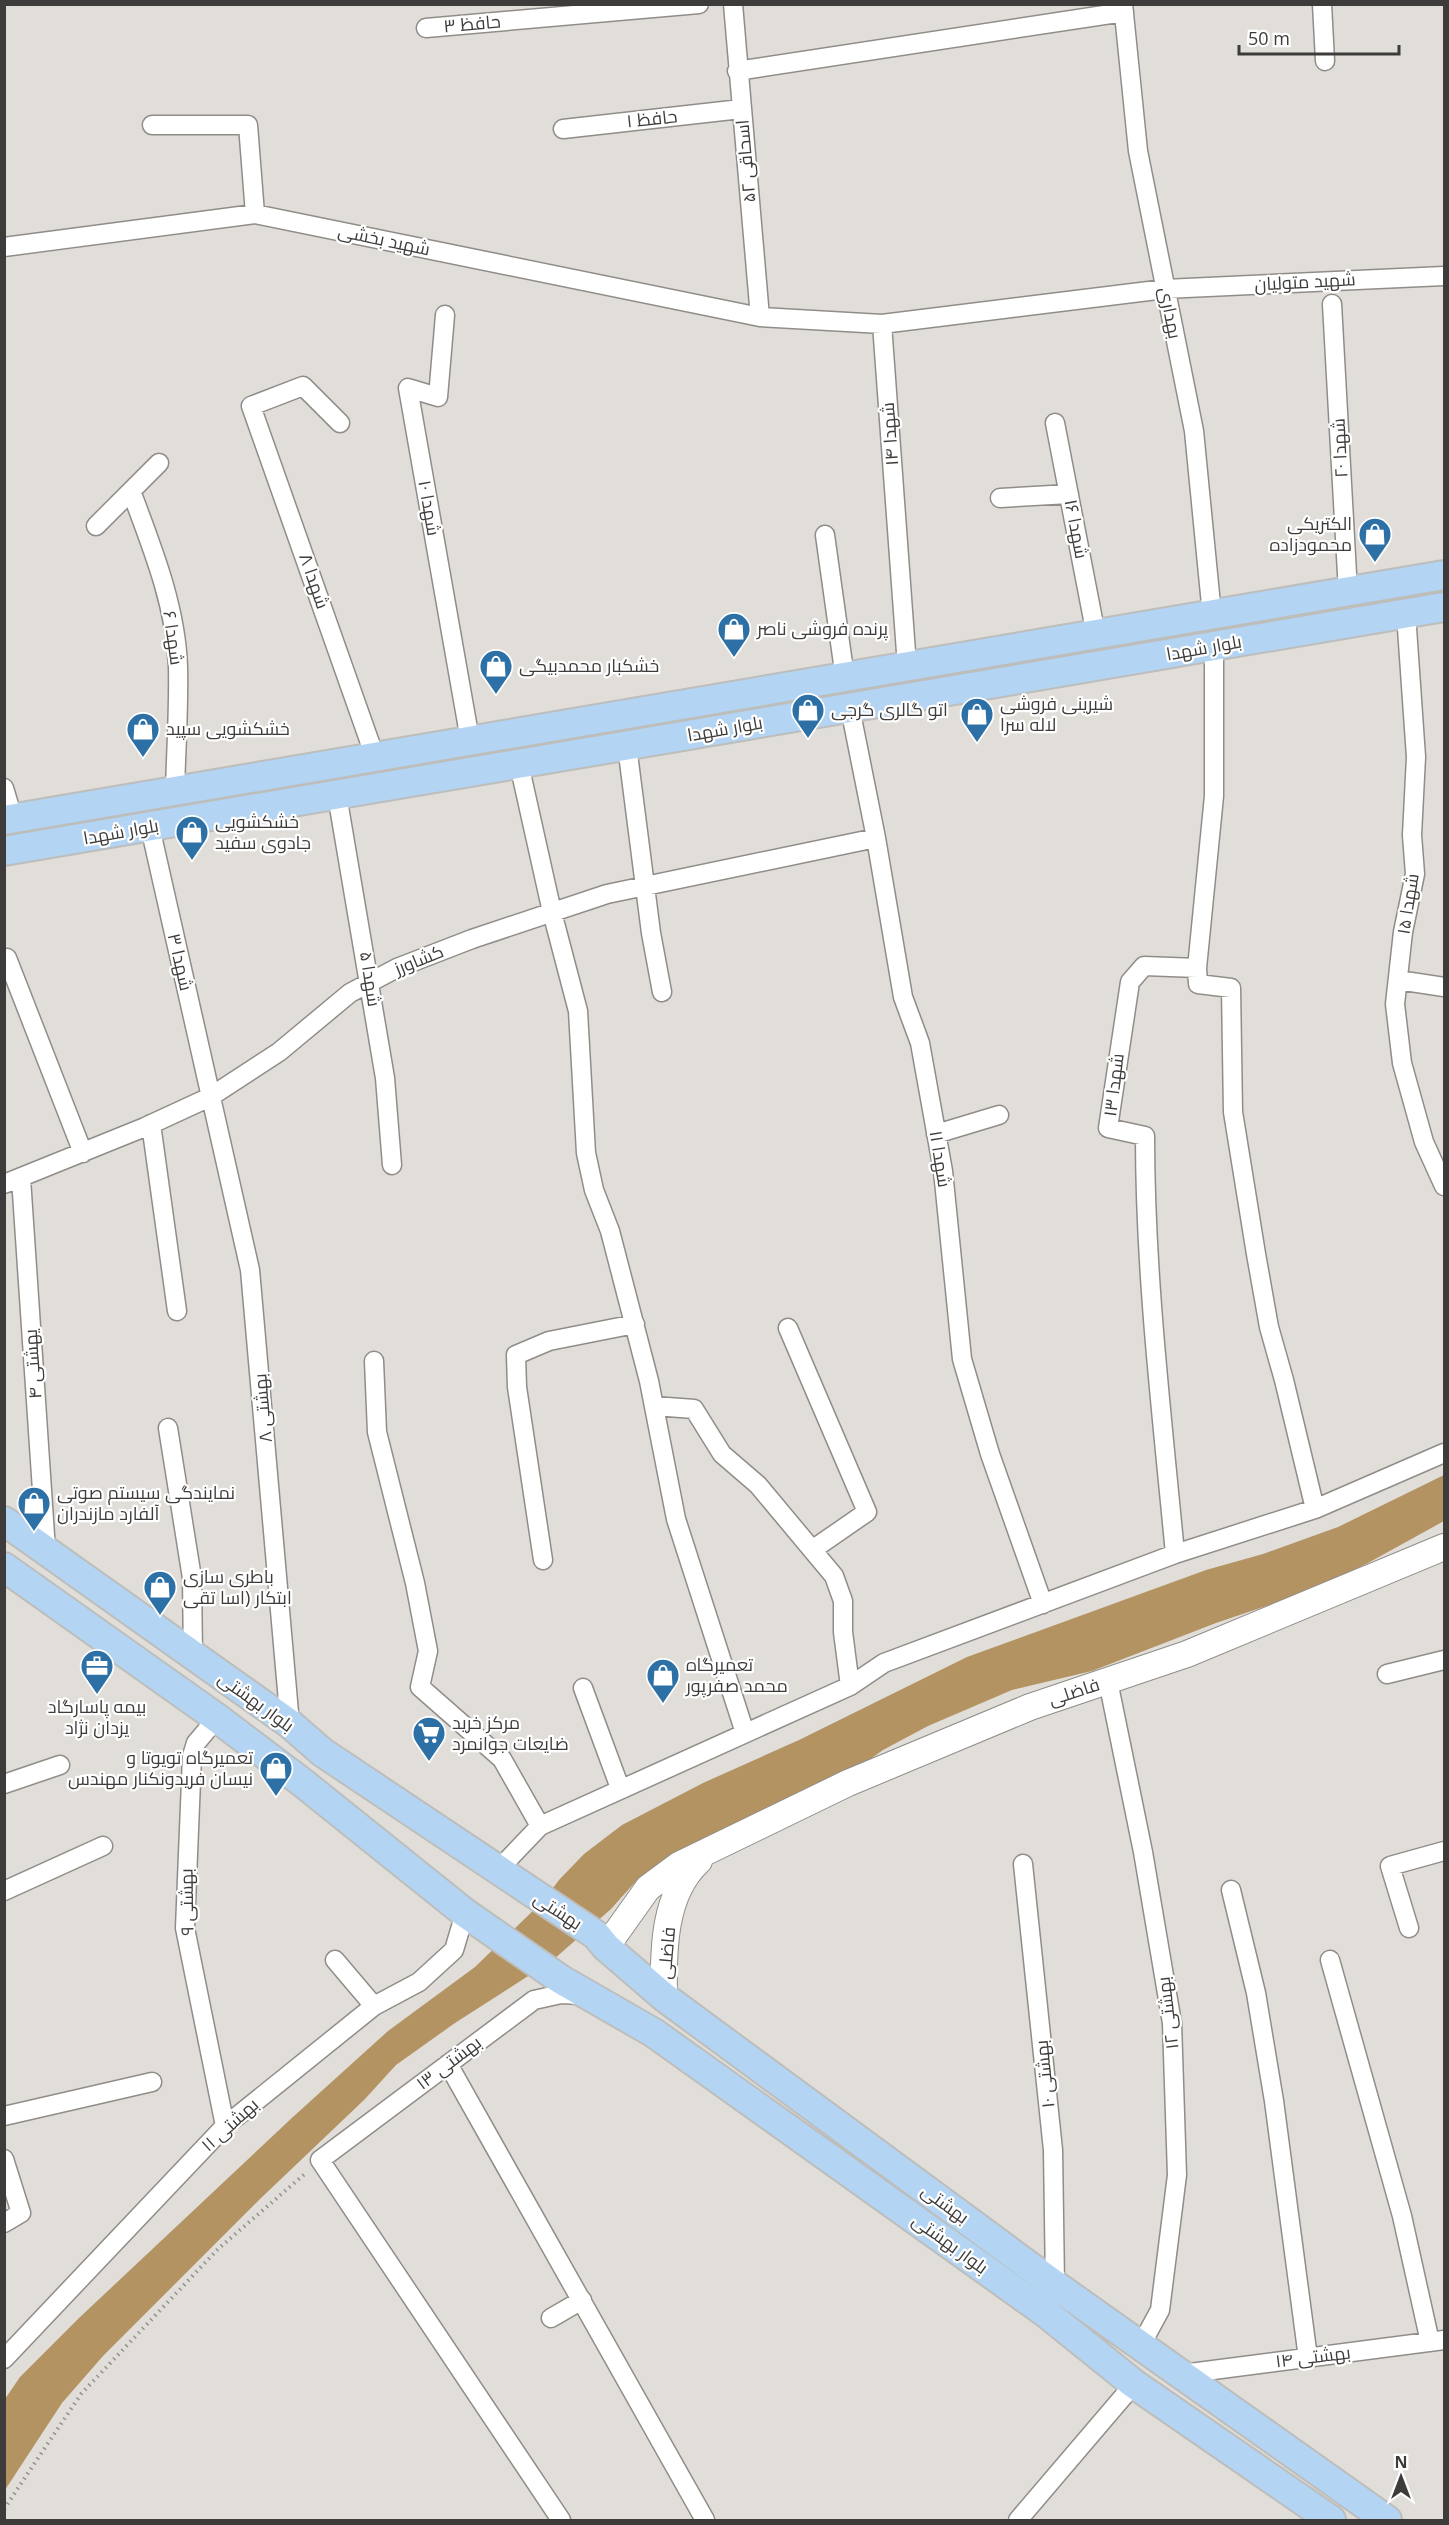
<svg xmlns="http://www.w3.org/2000/svg" width="1449" height="2525" font-family="'Open Sans',Cairo,sans-serif">
	<style>
		.water { fill: #b49363 }
		.lines { fill: none; stroke-linecap: round; stroke-linejoin: round }
		.street-casing { stroke: #908d89; stroke-width: 21 }
		.secondary-casing { stroke: #908d89; stroke-width: 28 }
		.primary-casing { stroke: #bdbdbc; stroke-width: 32 }
		.path { stroke: #93918e; stroke-width: 4; stroke-dasharray: 1.5 4.5; stroke-linecap: butt }
		.street { stroke: #fff; stroke-width: 18 }
		.secondary { stroke: #fff; stroke-width: 26 }
		.primary { stroke: #b3d5f3; stroke-width: 28 }
		.labels { text-anchor: middle; stroke-width: 4.5; stroke-linejoin: round; paint-order: stroke }
		.street-label { font-size: 18px; fill: #3e3c3b; stroke: #fff }
		.poi-label { font-size: 18px; fill: #3e3c3b; stroke: #fff; text-anchor: start }
	</style>
	<rect width="100%" height="100%" fill="#e1ded9"/>
	<!-- water -->
	<path class="water" d="M1444 1475V1521L1368 1563 1302 1594 1216 1623 1092 1671 1012 1690 928 1726 883 1750 848 1775 681 1853 637 1880 611 1909 553 1960 455 2023 396 2065 364 2100 260 2199 103 2356 62 2403 5 2490V2399L20 2377 79 2318 294 2116 388 2031 475 1967 543 1901 559 1880 584 1854 622 1825 703 1783 799 1740 967 1657 1206 1570 1263 1554 1338 1527Z"/>
	<g class="lines">
		<defs>
			<path id="street" d="M733 4 760 317
				M1123 4 1138 151 1194 431 1212 615
				M1322 4 1325 61
				M426 28 699 4
				M737 71 1124 12
				M152 125H248L255 214
				M563 129 741 109
				M4 247 255 214 760 317 882 324 907 666
				M1332 304 1348 592
				M445 315 438 397 408 388 470 740
				M882 324 1165 289 1444 276
				M340 423 303 386 251 406 375 757
				M1055 423 1096 635
				M131 491C152 547 176 606 178 667 179 708 176 750 175 791
				M1000 498 1069 494
				M96 526 159 463
				M825 535 845 678
				M1406 614 1416 757 1412 835 1415 874 1403 932 1395 1004 1402 1063 1424 1142 1444 1186
				M850 708 876 838 903 997 920 1043 943 1171 962 1359 990 1454 1043 1604
				M627 746 651 933 662 992
				M519 764 552 912 578 1011 586 1153 594 1190 610 1231 649 1381 676 1519 745 1733
				M4 788 13 818
				M337 795 385 1078 392 1165
				M150 827 250 1270 290 1724
				M7 958 83 1153
				M1197 968 1198 984 1231 988 1233 1112 1256 1254 1269 1327 1284 1380 1315 1509
				M1398 980 1444 987
				M151 1124 177 1311
				M936 1134 999 1115
				M21 1178 46 1550
				M4 1184 145 1127 210 1097 279 1052 350 993 397 968 472 939 607 894 876 838
				M788 1328 867 1512 812 1550
				M374 1361 377 1432 415 1583 428 1651 420 1687 502 1759 540 1826
				M654 1406 694 1409 722 1454 758 1485 834 1576 843 1601V1632L850 1686
				M168 1428 192 1578 193 1656
				M1175 1554C1162 1415 1145 1276 1145 1136L1108 1128 1130 982 1144 966 1197 968 1214 796V646
				M543 1560 517 1387 516 1355 549 1341 635 1324
				M1387 1674 1444 1660
				M1108 1681 1143 1852 1172 2023 1177 2175 1160 2310 1141 2345
				M583 1688 620 1788
				M217 1718 196 1743 192 1756 185 1928 225 2126
				M4 1784 60 1765
				M1023 1864 1053 2150 1055 2285
				M498 1870 540 1826 850 1686 884 1663 1175 1554 1315 1509 1444 1453
				M1231 1890 1256 1993 1274 2101 1308 2358
				M4 1891 103 1846
				M1409 1928 1390 1866 1444 1851
				M335 1960 374 2006
				M1330 1960 1402 2216 1430 2342
				M448 2064 705 2520
				M4 2116 152 2082
				M4 2159 21 2213 4 2223
				M551 2318 582 2300
				M4 2359 225 2126 374 2006 419 1982 454 1950 465 1913
				M1182 2374 1444 2340
				M561 2520 320 2160 534 2000 561 1994 582 1995
				M1018 2520 1134 2384"/>
			<path id="secondary" d="M606 1947 648 1888 679 1865 848 1783 1030 1707 1187 1654 1444 1547
				M664 1997C663 1952 663 1894 699 1861"/>
			<path id="primary" d="M4 820 1444 575
				M4 851 1444 607
				M4 1521 290 1724 322 1752 596 1935 606 1947 664 1997 1055 2285 1387 2520
				M4 1567 217 1718 303 1783 465 1913 560 1979 654 2033 1046 2313 1134 2384 1331 2520"/>
		</defs>
		<!-- street casing -->
		<use href="#street" class="street-casing"/>
		<!-- secondary casing -->
		<use href="#secondary" class="secondary-casing"/>
		<!-- primary casing -->
		<use href="#primary" class="primary-casing"/>
		<!-- path -->
		<path class="path" d="M4 2509 81 2394 218 2249 307 2172"/>
		<!-- street -->
		<use href="#street" class="street"/>
		<!-- secondary -->
		<use href="#secondary" class="secondary"/>
		<!-- primary -->
		<use href="#primary" class="primary"/>
	</g>
	<!-- icons -->
	<defs>
		<symbol id="shop-pin" viewBox="-11 -11 22 30"><path d="M0 17L-7.5 6A9.5 9.5 0 1 1 7.5 6Z" fill="#2c70a6" stroke="#fff"/><path d="M-5-2.5h2.3a2.7 3.5 0 0 1 5.4 0H5L5.5 6h-11ZM-1.5-2.5h3a1.5 2.3 0 0 0-3 0Z" fill="#fff"/></symbol>
		<symbol id="office-pin" viewBox="-11 -11 22 30"><path d="M0 17L-7.5 6A9.5 9.5 0 1 1 7.5 6Z" fill="#2c70a6" stroke="#fff"/><path d="M-6-3h4V-5.5h4V-3h4V5H-6ZM-1-4.5V-3h2v-1.5ZM-6 0V1H6V0Z" fill="#fff"/></symbol>
		<symbol id="supermarket-pin" viewBox="-11 -11 22 30"><path d="M0 17L-7.5 6A9.5 9.5 0 1 1 7.5 6Z" fill="#2c70a6" stroke="#fff"/><path d="M-6-5.5h2.5l.6 2H6L4.5 2H-2.5L-4.4-4H-6ZM-1.5 3.2a1.3 1.3 0 1 0 .1 0ZM3 3.2a1.3 1.3 0 1 0 .1 0Z" fill="#fff"/></symbol>
	</defs>
	<g fill-rule="evenodd">
		<use href="#shop-pin" x="1356" y="515" width="38" height="52"/>
		<use href="#shop-pin" x="715" y="610" width="38" height="52"/>
		<use href="#shop-pin" x="477" y="647" width="38" height="52"/>
		<use href="#shop-pin" x="789" y="691" width="38" height="52"/>
		<use href="#shop-pin" x="958" y="695" width="38" height="52"/>
		<use href="#shop-pin" x="124" y="710" width="38" height="52"/>
		<use href="#shop-pin" x="173" y="813" width="38" height="52"/>
		<use href="#shop-pin" x="15" y="1484" width="38" height="52"/>
		<use href="#shop-pin" x="141" y="1568" width="38" height="52"/>
		<use href="#office-pin" x="78" y="1647" width="38" height="52"/>
		<use href="#shop-pin" x="644" y="1656" width="38" height="52"/>
		<use href="#supermarket-pin" x="410" y="1714" width="38" height="52"/>
		<use href="#shop-pin" x="257" y="1749" width="38" height="52"/>
	</g>
	<g class="labels">
		<!-- street labels -->
		<g class="street-label">
			<text transform="translate(472 24) rotate(-5)" y="6">حافظ ۳</text>
			<text transform="translate(652 119) rotate(-6)" y="6">حافظ ۱</text>
			<text transform="translate(746 161) rotate(-95)" y="6">اسحاقی ۵۲</text>
			<text transform="translate(384 240) rotate(12)" y="6">شهید بخشی</text>
			<text transform="translate(1305 282) rotate(-3)" y="6">شهید متولیان</text>
			<text transform="translate(1170 313) rotate(79)" y="6">بهداری</text>
			<text transform="translate(890 434) rotate(-94)" y="6">شهدا ۱۴</text>
			<text transform="translate(1340 448) rotate(-93)" y="6">شهدا ۲۰</text>
			<text transform="translate(429 508) rotate(80)" y="6">شهدا ۱۰</text>
			<text transform="translate(1076 529) rotate(79)" y="6">شهدا ۱۶</text>
			<text transform="translate(314 581) rotate(71)" y="6">شهدا ۸</text>
			<text transform="translate(173 638) rotate(82)" y="6">شهدا ۶</text>
			<text transform="translate(1204 648) rotate(-10)" y="6">بلوار شهدا</text>
			<text transform="translate(725 729) rotate(-10)" y="6">بلوار شهدا</text>
			<text transform="translate(121 832) rotate(-10)" y="6">بلوار شهدا</text>
			<text transform="translate(1408 904) rotate(-81)" y="6">شهدا ۱۵</text>
			<text transform="translate(419 960) rotate(-22)" y="6">کشاورز</text>
			<text transform="translate(180 962) rotate(77)" y="6">شهدا ۳</text>
			<text transform="translate(370 979) rotate(81)" y="6">شهدا ۵</text>
			<text transform="translate(1114 1085) rotate(-83)" y="6">شهدا ۱۳</text>
			<text transform="translate(940 1159) rotate(81)" y="6">شهدا ۱۱</text>
			<text transform="translate(33 1364) rotate(-94)" y="6">یهشتی ۴</text>
			<text transform="translate(263 1408) rotate(-95)" y="6">بهشتی ۸</text>
			<text transform="translate(1074 1692) rotate(-18)" y="6">فاضلی</text>
			<text transform="translate(256 1702) rotate(36)" y="6">بلوار بهشتی</text>
			<text transform="translate(187 1902) rotate(-91)" y="6">بهشتی ۹</text>
			<text transform="translate(558 1911) rotate(33)" y="6">بهشتی</text>
			<text transform="translate(667 1953) rotate(-85)" y="6">فاضلی</text>
			<text transform="translate(1168 2013) rotate(-97)" y="6">بهشتی ۱۲</text>
			<text transform="translate(449 2063) rotate(-37)" y="6">بهشتی ۱۳</text>
			<text transform="translate(1045 2074) rotate(-96)" y="6">بهشتی ۱۰</text>
			<text transform="translate(230 2125) rotate(-42)" y="6">بهشتی ۱۱</text>
			<text transform="translate(945 2204) rotate(36)" y="6">بهشتی</text>
			<text transform="translate(950 2244) rotate(36)" y="6">بلوار بهشتی</text>
			<text transform="translate(1313 2357) rotate(-7)" y="6">بهشتی ۱۴</text>
		</g>
		<!-- poi labels -->
		<g class="poi-label">
			<text x="1352" y="530" text-anchor="end">الکتریکی<tspan x="1352" dy="21">محمودزاده</tspan></text>
			<text x="757" y="635">پرنده فروشی ناصر</text>
			<text x="519" y="672">خشکبار محمدبیگی</text>
			<text x="1000" y="710">شیرینی فروشی<tspan x="1000" dy="21">لاله سرا</tspan></text>
			<text x="831" y="716">اتو گالری گرجی</text>
			<text x="166" y="735">خشکشویی سپید</text>
			<text x="215" y="828">خشکشویی<tspan x="215" dy="21">جادوی سفید</tspan></text>
			<text x="57" y="1499">نمایندگی سیستم صوتی<tspan x="57" dy="21">آلفارد مازندران</tspan></text>
			<text x="183" y="1583">باطری سازی<tspan x="183" dy="21">ابتکار (اسا تقی</tspan></text>
			<text x="686" y="1671">تعمیرگاه<tspan x="686" dy="21">محمد صفرپور</tspan></text>
			<text x="97" y="1713" text-anchor="middle">بیمه پاسارگاد<tspan x="97" dy="21">یزدان نژاد</tspan></text>
			<text x="452" y="1729">مرکز خرید<tspan x="452" dy="21">ضایعات جوانمرد</tspan></text>
			<text x="253" y="1764" text-anchor="end">تعمیرگاه تویوتا و<tspan x="253" dy="21">نیسان فریدونکنار مهندس</tspan></text>
		</g>
	</g>
	<!-- border -->
	<rect width="1449" height="2525" fill="none" stroke="#3e3c3b" stroke-width="12"/>
	<!-- north arrow -->
	<g transform="translate(1401 2477)" stroke="#ffffff" stroke-width="4.5" paint-order="stroke">
	<path d="M0-4.5L10 22L0 15L-10 22Z" fill="#3e3c3b"/>
	<text y="-9" font-size="16" font-weight="bold" text-anchor="middle" fill="#3e3c3b">N</text>
	</g>
	<!-- scale -->
	<path d="M1239 45v9h160v-9" fill="none" stroke="#3e3c3b" stroke-width="3"/>
	<text x="1248" y="45" font-size="18" fill="#3e3c3b" stroke="#ffffff" stroke-width="4.5" paint-order="stroke">50 m</text>
</svg>
